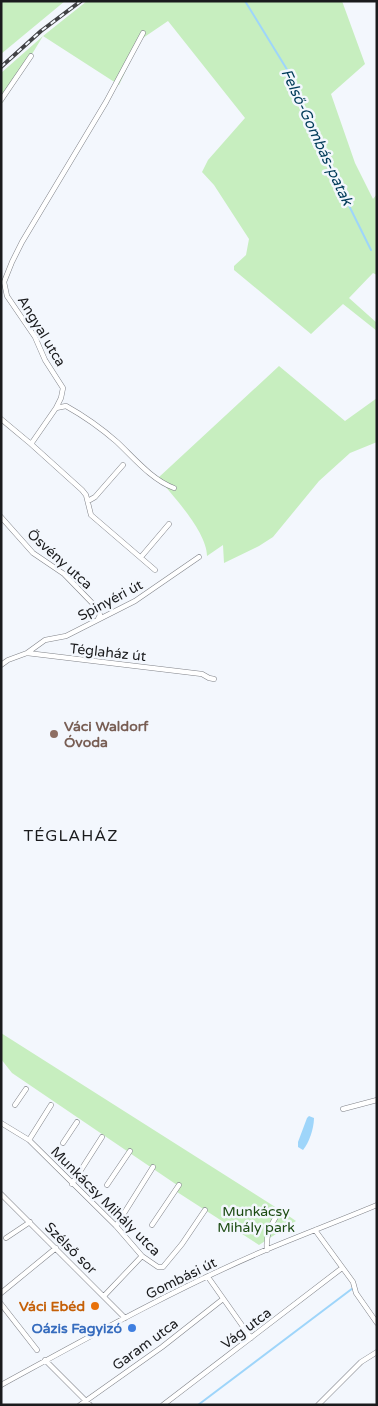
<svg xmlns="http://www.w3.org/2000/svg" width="378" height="1406" font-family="'Varela Round',sans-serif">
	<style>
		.green { fill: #c7eebf }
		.water { fill: #9ed5fa }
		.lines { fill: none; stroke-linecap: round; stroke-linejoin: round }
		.stream { stroke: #9ed5fa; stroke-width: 2 }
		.street-casing { stroke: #808389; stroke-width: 5.5 }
		.street { stroke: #fff; stroke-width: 4.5 }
		.rail-casing { stroke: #414245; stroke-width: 4 }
		.rail { stroke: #f3f7fd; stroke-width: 2; stroke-dasharray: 5.5; stroke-linecap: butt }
		.education-dot { fill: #8d6e63; stroke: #f3f7fd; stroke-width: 2 }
		.food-dot { fill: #e8710a; stroke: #f3f7fd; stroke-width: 2 }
		.shop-dot { fill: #3f7fe0; stroke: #f3f7fd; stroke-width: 2 }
		.labels { text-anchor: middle; stroke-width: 5; stroke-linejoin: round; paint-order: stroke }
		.street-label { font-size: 14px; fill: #1a1b1d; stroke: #f3f7fd }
		.education-label { font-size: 14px; font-weight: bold; fill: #785e54; stroke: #f3f7fd; text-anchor: start }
		.park-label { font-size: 14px; fill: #1c4b12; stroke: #f3f7fd }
		.food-label { font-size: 14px; font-weight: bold; fill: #c56008; stroke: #f3f7fd; text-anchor: end }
		.shop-label { font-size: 14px; font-weight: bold; fill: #366cbe; stroke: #f3f7fd; text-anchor: end }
		.water-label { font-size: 15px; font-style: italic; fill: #003b59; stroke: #f3f7fd }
		.quarter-label { font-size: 16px; letter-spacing: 1px; fill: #1a1b1d; stroke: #f3f7fd }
	</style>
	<rect width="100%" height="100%" fill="#f3f7fd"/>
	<!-- green -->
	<path class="green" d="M2 1H65L1 54Z
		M87 1H342L365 64 331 94 355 163 373 199 377 194V275L373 273 349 298 377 323V331L343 304 311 334 234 270V266L246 255 249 239 214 185 202 172 208 160 245 118 168 21 140 40 119 85 43 36 1 105V73L43 36Z
		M279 366 345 421 377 398V442L350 453 319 481 273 537 259 546 224 563 223 545 207 556C207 532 173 496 158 478Z
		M1 1033 280 1210 296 1221 259 1245 174 1190 177 1185 12 1073 1 1059Z"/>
	<!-- water -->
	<path class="water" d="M309 1116 314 1118C314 1128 309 1143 303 1150L298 1147V1142L307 1118Z"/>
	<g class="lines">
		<!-- stream -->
		<path class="stream" d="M245 1 291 76 308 123 371 250
			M198 1405 353 1288"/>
		<defs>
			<path id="street" d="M143 33 106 102 22 242 12 262 4 282 7 296 35 337 45 360 63 388 61 398 56 408 66 406C84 416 101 428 117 442 134 458 152 480 174 488
				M1 100 31 56
				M1 419 31 444 56 408
				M31 444 82 490 86 495 91 515 155 570
				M88 501 95 497 123 465
				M1 517 33 553 64 574 98 609 100 615 98 619
				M141 557 169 524
				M27 653 45 640 66 636 135 601 199 557
				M1 665 8 660 27 653 202 674 209 678 214 679
				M15 1105 26 1089
				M343 1109 377 1100
				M1 1123 29 1140 116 1226 142 1256 158 1267H163L182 1244 205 1210
				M29 1140 51 1105
				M63 1143 77 1122
				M72 1184 102 1137
				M107 1185 130 1151
				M1 1194 125 1318
				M152 1225 179 1185
				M116 1226 153 1167
				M315 1230 353 1282 356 1293 377 1323
				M6 1238 30 1222
				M267 1250C265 1234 272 1223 280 1210
				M208 1277 251 1338
				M1 1293 56 1248
				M104 1296 142 1256
				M1 1304 37 1350
				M45 1360 90 1405
				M1 1385C89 1337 176 1288 268 1249 304 1234 341 1220 377 1205
				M80 1405 162 1347 223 1299
				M163 1405 342 1268
				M318 1405 361 1362 377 1352"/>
		</defs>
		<!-- street casing -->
		<use href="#street" class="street-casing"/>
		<!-- street -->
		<use href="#street" class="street"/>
		<defs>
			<path id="rail" d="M1 67 41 31 81 1"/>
		</defs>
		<!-- rail casing -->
		<use href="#rail" class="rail-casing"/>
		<!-- rail -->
		<use href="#rail" class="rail"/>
	</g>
	<!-- markers -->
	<circle class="education-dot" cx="54" cy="734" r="5"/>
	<circle class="food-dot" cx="95" cy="1306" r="5"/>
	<circle class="shop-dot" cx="132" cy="1328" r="5"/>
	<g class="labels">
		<!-- street labels -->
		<g class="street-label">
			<text transform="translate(42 331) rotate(59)" y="5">Angyal utca</text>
			<text transform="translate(60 559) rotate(42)" y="5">Ösvény utca</text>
			<text transform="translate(110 600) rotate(-28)" y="5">Spinyéri út</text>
			<text transform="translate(108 652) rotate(6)" y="5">Téglaház út</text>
			<text transform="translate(106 1201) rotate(45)" y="5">Munkácsy Mihály utca</text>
			<text transform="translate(71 1248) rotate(45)" y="5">Szélső sor</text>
			<text transform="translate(181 1278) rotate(-26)" y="5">Gombási út</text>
			<text transform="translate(246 1328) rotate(-37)" y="5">Vág utca</text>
			<text transform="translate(145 1344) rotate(-36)" y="5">Garam utca</text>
		</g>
		<!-- education labels -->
		<g class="education-label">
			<text x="64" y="731">Váci Waldorf<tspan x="64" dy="16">Óvoda</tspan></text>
		</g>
		<!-- park labels -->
		<g class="park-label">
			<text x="256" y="1216">Munkácsy<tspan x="256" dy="16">Mihály park</tspan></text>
		</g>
		<!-- food labels -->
		<g class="food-label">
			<text x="85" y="1311">Váci Ebéd</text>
		</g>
		<!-- shop labels -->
		<g class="shop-label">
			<text x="122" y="1333">Oázis Fagyizó</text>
		</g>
		<!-- water labels -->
		<g class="water-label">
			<text transform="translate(317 137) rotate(65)" y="5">Felső-Gombás-patak</text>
		</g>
		<!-- quarter labels -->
		<g class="quarter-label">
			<text x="71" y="841">TÉGLAHÁZ</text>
		</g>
	</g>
	<!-- border -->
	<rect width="378" height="1406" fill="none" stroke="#1a1b1d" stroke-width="5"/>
</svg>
